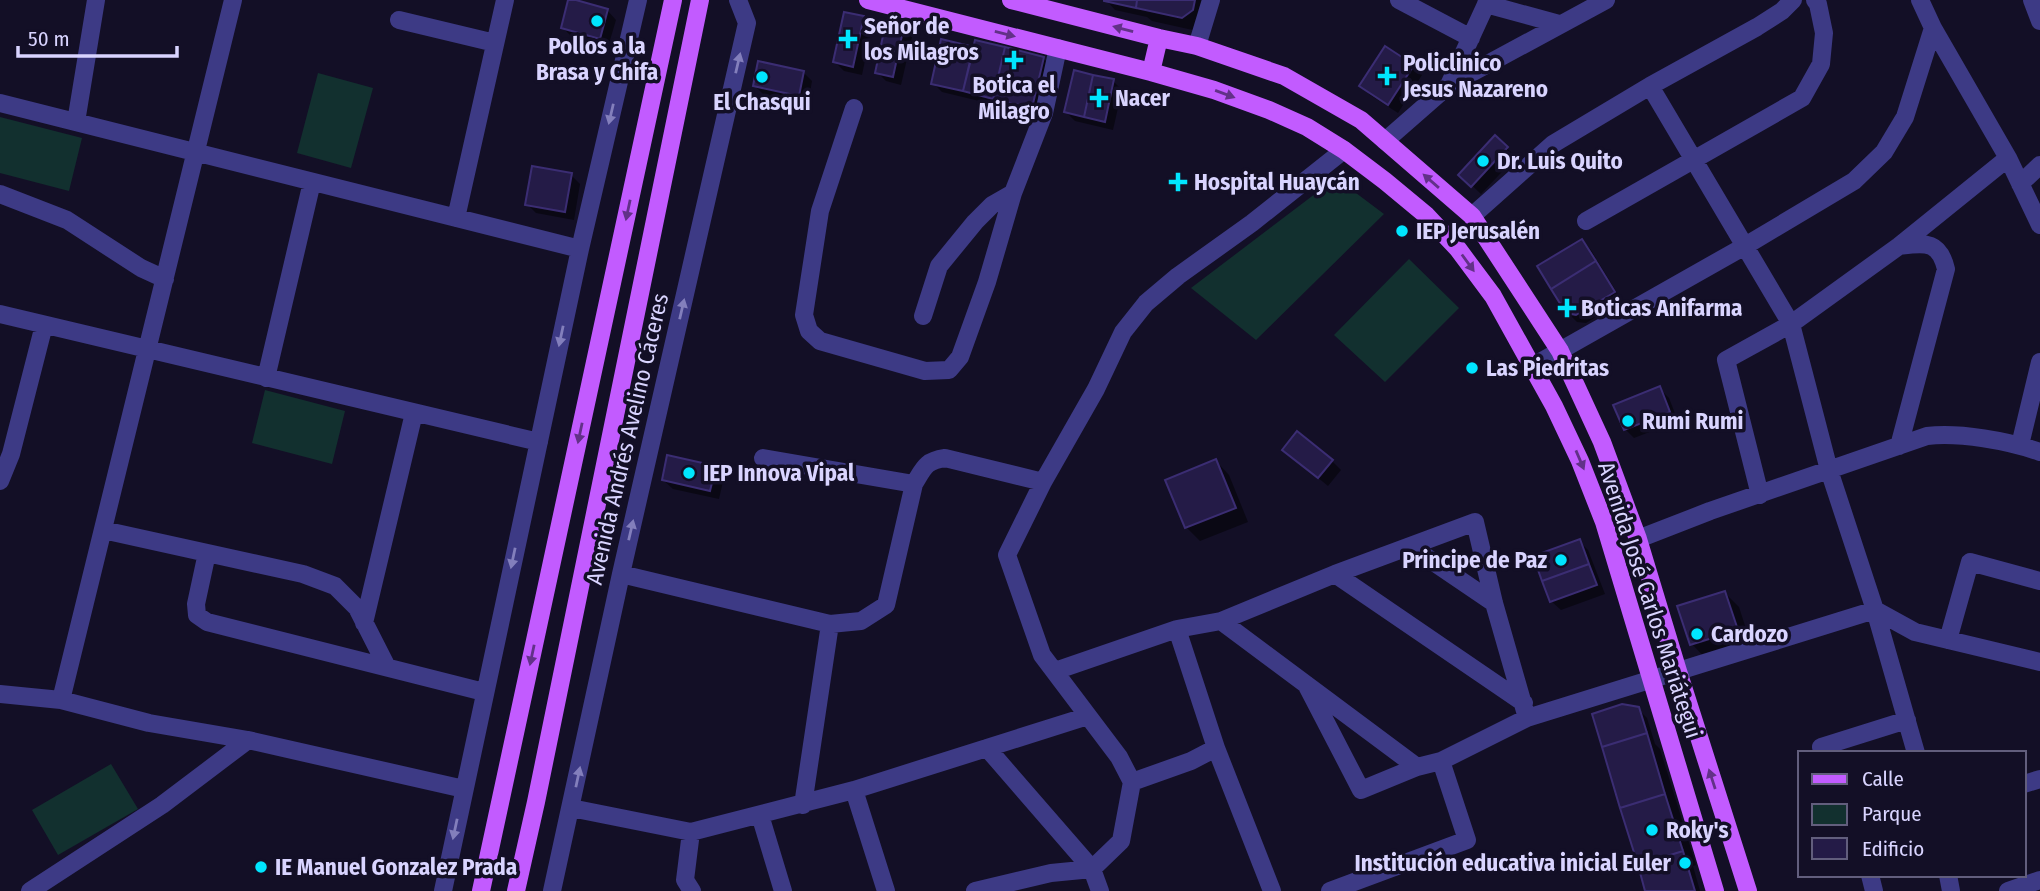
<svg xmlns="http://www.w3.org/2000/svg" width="2040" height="891" font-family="'Fira Sans Condensed',sans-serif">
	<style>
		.green { fill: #12302f }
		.shadow { fill: #0007 }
		.building { fill: #241b47; stroke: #3b2d73; stroke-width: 2 }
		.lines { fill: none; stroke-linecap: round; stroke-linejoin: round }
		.minor { stroke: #3d3a85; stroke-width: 18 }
		.major { stroke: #c25bff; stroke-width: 18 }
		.oneway { fill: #623188 }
		.oneway2 { fill: #837fbc }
		.poi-dot { fill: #00e5ff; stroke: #130f26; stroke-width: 2.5 }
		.labels { text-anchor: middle; stroke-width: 7; stroke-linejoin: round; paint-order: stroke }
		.poi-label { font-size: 23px; font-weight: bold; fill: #d9d4ff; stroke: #130f26; text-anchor: start }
		.street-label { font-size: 23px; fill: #d9d4ff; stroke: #130f26 }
	</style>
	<rect width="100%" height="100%" fill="#130f26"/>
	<!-- green -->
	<path class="green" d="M318 73 373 88 351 168 297 153Z
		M0 117 82 138 69 191 0 173Z
		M1336 178 1384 214 1256 340 1191 288Z
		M1409 259 1459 308 1385 382 1334 335Z
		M265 390 345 411 332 464 252 443Z
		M111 764 138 809 58 855 32 810Z"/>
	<!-- shadow -->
	<path class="shadow" d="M1106 0H1212L1197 31 1152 21 1147 17 1115 10Z
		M607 10 616 20 608 47 572 37 563 28Z
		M863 18 872 27 862 75 844 71 835 62Z
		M903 28 912 37 901 85 886 81 877 72Z
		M975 49 1043 58 1057 72 1045 121 1008 112 1004 107 942 92 933 83Z
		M1386 49 1413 66 1422 75 1398 113 1370 95 1361 86Z
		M803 72 812 81 808 104 764 95 755 86Z
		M1113 81 1122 90 1113 130 1075 121 1066 112Z
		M1495 137 1516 157 1481 194 1461 175Z
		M571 175 580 184 574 220 536 213 527 204Z
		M1582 241 1591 250 1622 301 1586 323 1577 322 1567 312Z
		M1660 389 1669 398 1678 421 1634 438 1625 429Z
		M1294 458 1332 461 1341 470 1328 486Z
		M1216 461 1229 475 1248 522 1200 541 1186 527Z
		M715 468 724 477 719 499 673 489 663 480Z
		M1579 541 1588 550 1605 594 1561 610 1551 601Z
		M1725 593 1739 607 1751 644 1705 658 1692 644Z
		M1638 709 1647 718 1655 744 1660 749 1696 865 1693 866 1700 891H1647Z"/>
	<!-- building -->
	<path class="building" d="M568 0H576L608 9 600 39 561 28Z
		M1104 0H1137L1136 8 1104 1Z
		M1137 0H1195L1193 10 1182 18 1136 8Z
		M844 12 864 16 853 67 833 62Z
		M886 22 904 26 893 77 875 73Z
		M941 39 974 47 963 91 931 84Z
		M975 40 1005 47 993 99 963 91Z
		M1385 46 1414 65 1388 105 1359 86Z
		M1005 47 1044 57 1032 108 993 99Z
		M758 61 804 71 799 96 753 86Z
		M1074 70 1093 75 1084 117 1064 112Z
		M1093 75 1114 79 1105 122 1084 117Z
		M1495 135 1508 147 1471 187 1458 175Z
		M532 166 572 173 565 212 525 205Z
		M1582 239 1596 261 1551 289 1537 266Z
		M1596 261 1615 292 1576 315 1566 313 1551 289Z
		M1660 386 1670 412 1624 430 1613 405Z
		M1297 431 1333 460 1318 478 1282 450Z
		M667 455 716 466 710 491 662 480Z
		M1216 459 1236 508 1185 528 1165 480Z
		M1580 539 1589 564 1542 581 1533 556Z
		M1589 564 1597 585 1550 602 1542 581Z
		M1725 591 1738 630 1690 645 1677 606Z
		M1622 704 1639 707 1647 733 1602 747 1592 714Z
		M1647 733 1665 794 1620 808 1602 747Z
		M1665 794 1683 851 1638 865 1620 808Z
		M1683 851 1695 891H1645L1638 865Z"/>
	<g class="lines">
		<!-- minor -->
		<path class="minor" d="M1399 0 1471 38
			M1920 0 1933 28 2008 158 2040 225
			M2032 0 2040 21
			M1486 4 1559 24
			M399 20 495 43
			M1197 46 1211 0
			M1449 85 1488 0
			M1650 86 1791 324 1829 470 1875 610 1916 753
			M0 103 580 249
			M854 108 820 211 804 315 809 331 820 341 925 371 949 370 960 357 987 282 1013 193 1044 113 1058 48
			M76 122 96 0
			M1385 141 1449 85 1606 0
			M2020 184 2040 165
			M0 194 67 220 141 268 165 279
			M1472 216 1553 144 1650 86 1757 27 1782 11 1793 0
			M456 218 505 0
			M1586 221 1802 98 1821 64 1824 33 1818 4 1815 0
			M1899 246C1925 243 1939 240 1946 269L1899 446
			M0 314 539 442
			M923 316 939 266 975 222 992 205 1013 193
			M1533 366 1745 246 1854 181 1884 152 1905 117 1933 28
			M266 378 312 182
			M2020 445 2040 362
			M763 458 914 484
			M0 481 11 454 44 325
			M1760 495 1726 360 1791 324 1899 246 2008 158
			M103 530 303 574 335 586 357 608 387 667
			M1638 539 1710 511 1927 436C1959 432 2009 441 2040 452
			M1410 546 1494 603
			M207 553 196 604 197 615 207 622 484 692
			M621 574 830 624 861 621 886 605 914 484C924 468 925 461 945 458L1043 482
			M1335 574 1524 703
			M1221 621 1417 767
			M364 623 414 413
			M1948 640 1970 562 2040 581
			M1055 671 1177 629 1221 621 1335 574 1475 522 1494 603 1527 718
			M1306 684 1361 790 1417 767 1441 761 1527 718 1875 610 1915 632 2040 662
			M0 694 61 700 149 723 248 740 464 789
			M61 700 233 0
			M1821 747 1907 720
			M987 748 1092 869 1100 891
			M1216 748 1272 891
			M1132 782 1191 761 1216 748 1177 629
			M2024 784 2040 779
			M854 790 886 891
			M803 805 830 624
			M571 808 691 832 854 790 1088 716
			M760 815 783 891
			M691 832 685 880 692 891
			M1870 875 1874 891
			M1948 875 1951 891
			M30 891 162 805 248 740
			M443 891 580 249 638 0
			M552 891 621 574 747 23 738 0
			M975 891 1051 873 1092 869 1121 841 1132 782 1119 757 1042 655 1007 555 1043 482 1096 389 1123 332 1146 303 1178 276 1252 223 1344 150
			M1330 891 1467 840 1441 761
			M2008 891 2040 880"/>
		<!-- major -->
		<path class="major" d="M868 0 1151 72 1214 90 1269 110 1307 127 1344 150 1385 181 1426 215 1458 249 1493 296 1554 406 1580 461 1604 522 1715 891
			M1011 0 1159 38 1197 46 1284 76 1361 120 1472 216 1560 351 1602 442 1638 539 1678 671 1748 891
			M1151 72 1159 38
			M481 891 673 0
			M516 891 536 802 700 0"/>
	</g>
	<!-- one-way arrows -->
	<defs><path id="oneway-solid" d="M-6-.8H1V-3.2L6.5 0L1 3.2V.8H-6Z" transform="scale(1.75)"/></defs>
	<g class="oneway">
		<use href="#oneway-solid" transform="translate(1123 29) rotate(-165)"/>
		<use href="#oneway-solid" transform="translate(1005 34) rotate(14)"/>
		<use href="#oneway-solid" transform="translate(1225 94) rotate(20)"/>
		<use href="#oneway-solid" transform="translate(1431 181) rotate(-139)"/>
		<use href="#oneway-solid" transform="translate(628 210) rotate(102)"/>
		<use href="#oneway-solid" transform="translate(1468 263) rotate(54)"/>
		<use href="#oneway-solid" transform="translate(580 433) rotate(102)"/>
		<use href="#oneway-solid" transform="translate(1580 460) rotate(67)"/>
		<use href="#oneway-solid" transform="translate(532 655) rotate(102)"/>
		<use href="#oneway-solid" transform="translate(1712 779) rotate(-108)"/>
	</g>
	<g class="oneway2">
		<use href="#oneway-solid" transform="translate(738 63) rotate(-77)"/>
		<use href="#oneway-solid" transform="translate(611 114) rotate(103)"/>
		<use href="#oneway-solid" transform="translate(682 309) rotate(-77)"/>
		<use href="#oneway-solid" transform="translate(561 336) rotate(102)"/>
		<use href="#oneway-solid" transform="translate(631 530) rotate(-77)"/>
		<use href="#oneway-solid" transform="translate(513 558) rotate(102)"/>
		<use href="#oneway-solid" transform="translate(578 777) rotate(-78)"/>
		<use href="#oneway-solid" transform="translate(455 829) rotate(102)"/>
	</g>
	<!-- markers -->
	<g class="poi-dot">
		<circle cx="597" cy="21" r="7"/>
		<path d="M844.5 28.5h7v7h7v7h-7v7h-7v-7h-7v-7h7z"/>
		<path d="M1010.5 49.5h7v7h7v7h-7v7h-7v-7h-7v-7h7z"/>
		<path d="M1383.5 65.5h7v7h7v7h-7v7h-7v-7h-7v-7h7z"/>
		<circle cx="762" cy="77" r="7"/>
		<path d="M1095.5 87.5h7v7h7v7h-7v7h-7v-7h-7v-7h7z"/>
		<circle cx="1483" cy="161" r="7"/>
		<path d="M1174.5 171.5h7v7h7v7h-7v7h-7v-7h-7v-7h7z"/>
		<circle cx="1402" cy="231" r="7"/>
		<path d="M1563.5 297.5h7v7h7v7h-7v7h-7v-7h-7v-7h7z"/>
		<circle cx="1472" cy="368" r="7"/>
		<circle cx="1628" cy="421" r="7"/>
		<circle cx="689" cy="473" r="7"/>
		<circle cx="1561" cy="560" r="7"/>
		<circle cx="1697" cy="634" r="7"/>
		<circle cx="1652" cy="830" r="7"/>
		<circle cx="1685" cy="863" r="7"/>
		<circle cx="261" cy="867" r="7"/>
	</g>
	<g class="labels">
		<!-- poi labels -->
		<g class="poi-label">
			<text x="864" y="34">Señor de<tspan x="864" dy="26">los Milagros</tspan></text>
			<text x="597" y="54" text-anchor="middle">Pollos a la<tspan x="597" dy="26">Brasa y Chifa</tspan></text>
			<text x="1403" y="71">Policlinico<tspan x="1403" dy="26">Jesus Nazareno</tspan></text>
			<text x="1014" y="93" text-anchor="middle">Botica el<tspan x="1014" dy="26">Milagro</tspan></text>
			<text x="1115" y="106">Nacer</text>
			<text x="762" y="110" text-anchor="middle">El Chasqui</text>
			<text x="1497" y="169">Dr. Luis Quito</text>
			<text x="1194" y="190">Hospital Huaycán</text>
			<text x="1416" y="239">IEP Jerusalén</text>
			<text x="1581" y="316">Boticas Anifarma</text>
			<text x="1486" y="376">Las Piedritas</text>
			<text x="1642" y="429">Rumi Rumi</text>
			<text x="703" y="481">IEP Innova Vipal</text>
			<text x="1547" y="568" text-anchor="end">Principe de Paz</text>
			<text x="1711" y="642">Cardozo</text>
			<text x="1666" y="838">Roky's</text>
			<text x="1671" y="871" text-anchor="end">Institución educativa inicial Euler</text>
			<text x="275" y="875">IE Manuel Gonzalez Prada</text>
		</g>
		<!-- street labels -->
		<g class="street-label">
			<text transform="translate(627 439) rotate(-77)" y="8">Avenida Andrés Avelino Cáceres</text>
			<text transform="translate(1650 600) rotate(72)" y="8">Avenida José Carlos Mariátegui</text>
		</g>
	</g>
	<!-- legend -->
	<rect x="1798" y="751" width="228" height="126" fill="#130f26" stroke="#625e7d" stroke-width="2"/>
	<rect x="1812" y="774" width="35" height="10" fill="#c25bff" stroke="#625e7d" stroke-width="2"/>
	<text x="1862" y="786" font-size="21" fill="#d9d4ff">Calle</text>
	<rect x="1812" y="804" width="35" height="21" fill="#12302f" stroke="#625e7d" stroke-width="2"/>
	<text x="1862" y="821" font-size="21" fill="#d9d4ff">Parque</text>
	<rect x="1812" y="838" width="35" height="21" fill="#241b47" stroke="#625e7d" stroke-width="2"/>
	<text x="1862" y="856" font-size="21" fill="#d9d4ff">Edificio</text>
	<!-- scale -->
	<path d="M18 46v10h159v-10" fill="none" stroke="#d9d4ff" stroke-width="3.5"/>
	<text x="28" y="46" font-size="21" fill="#d9d4ff" stroke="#130f26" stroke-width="5" paint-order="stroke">50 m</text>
</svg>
